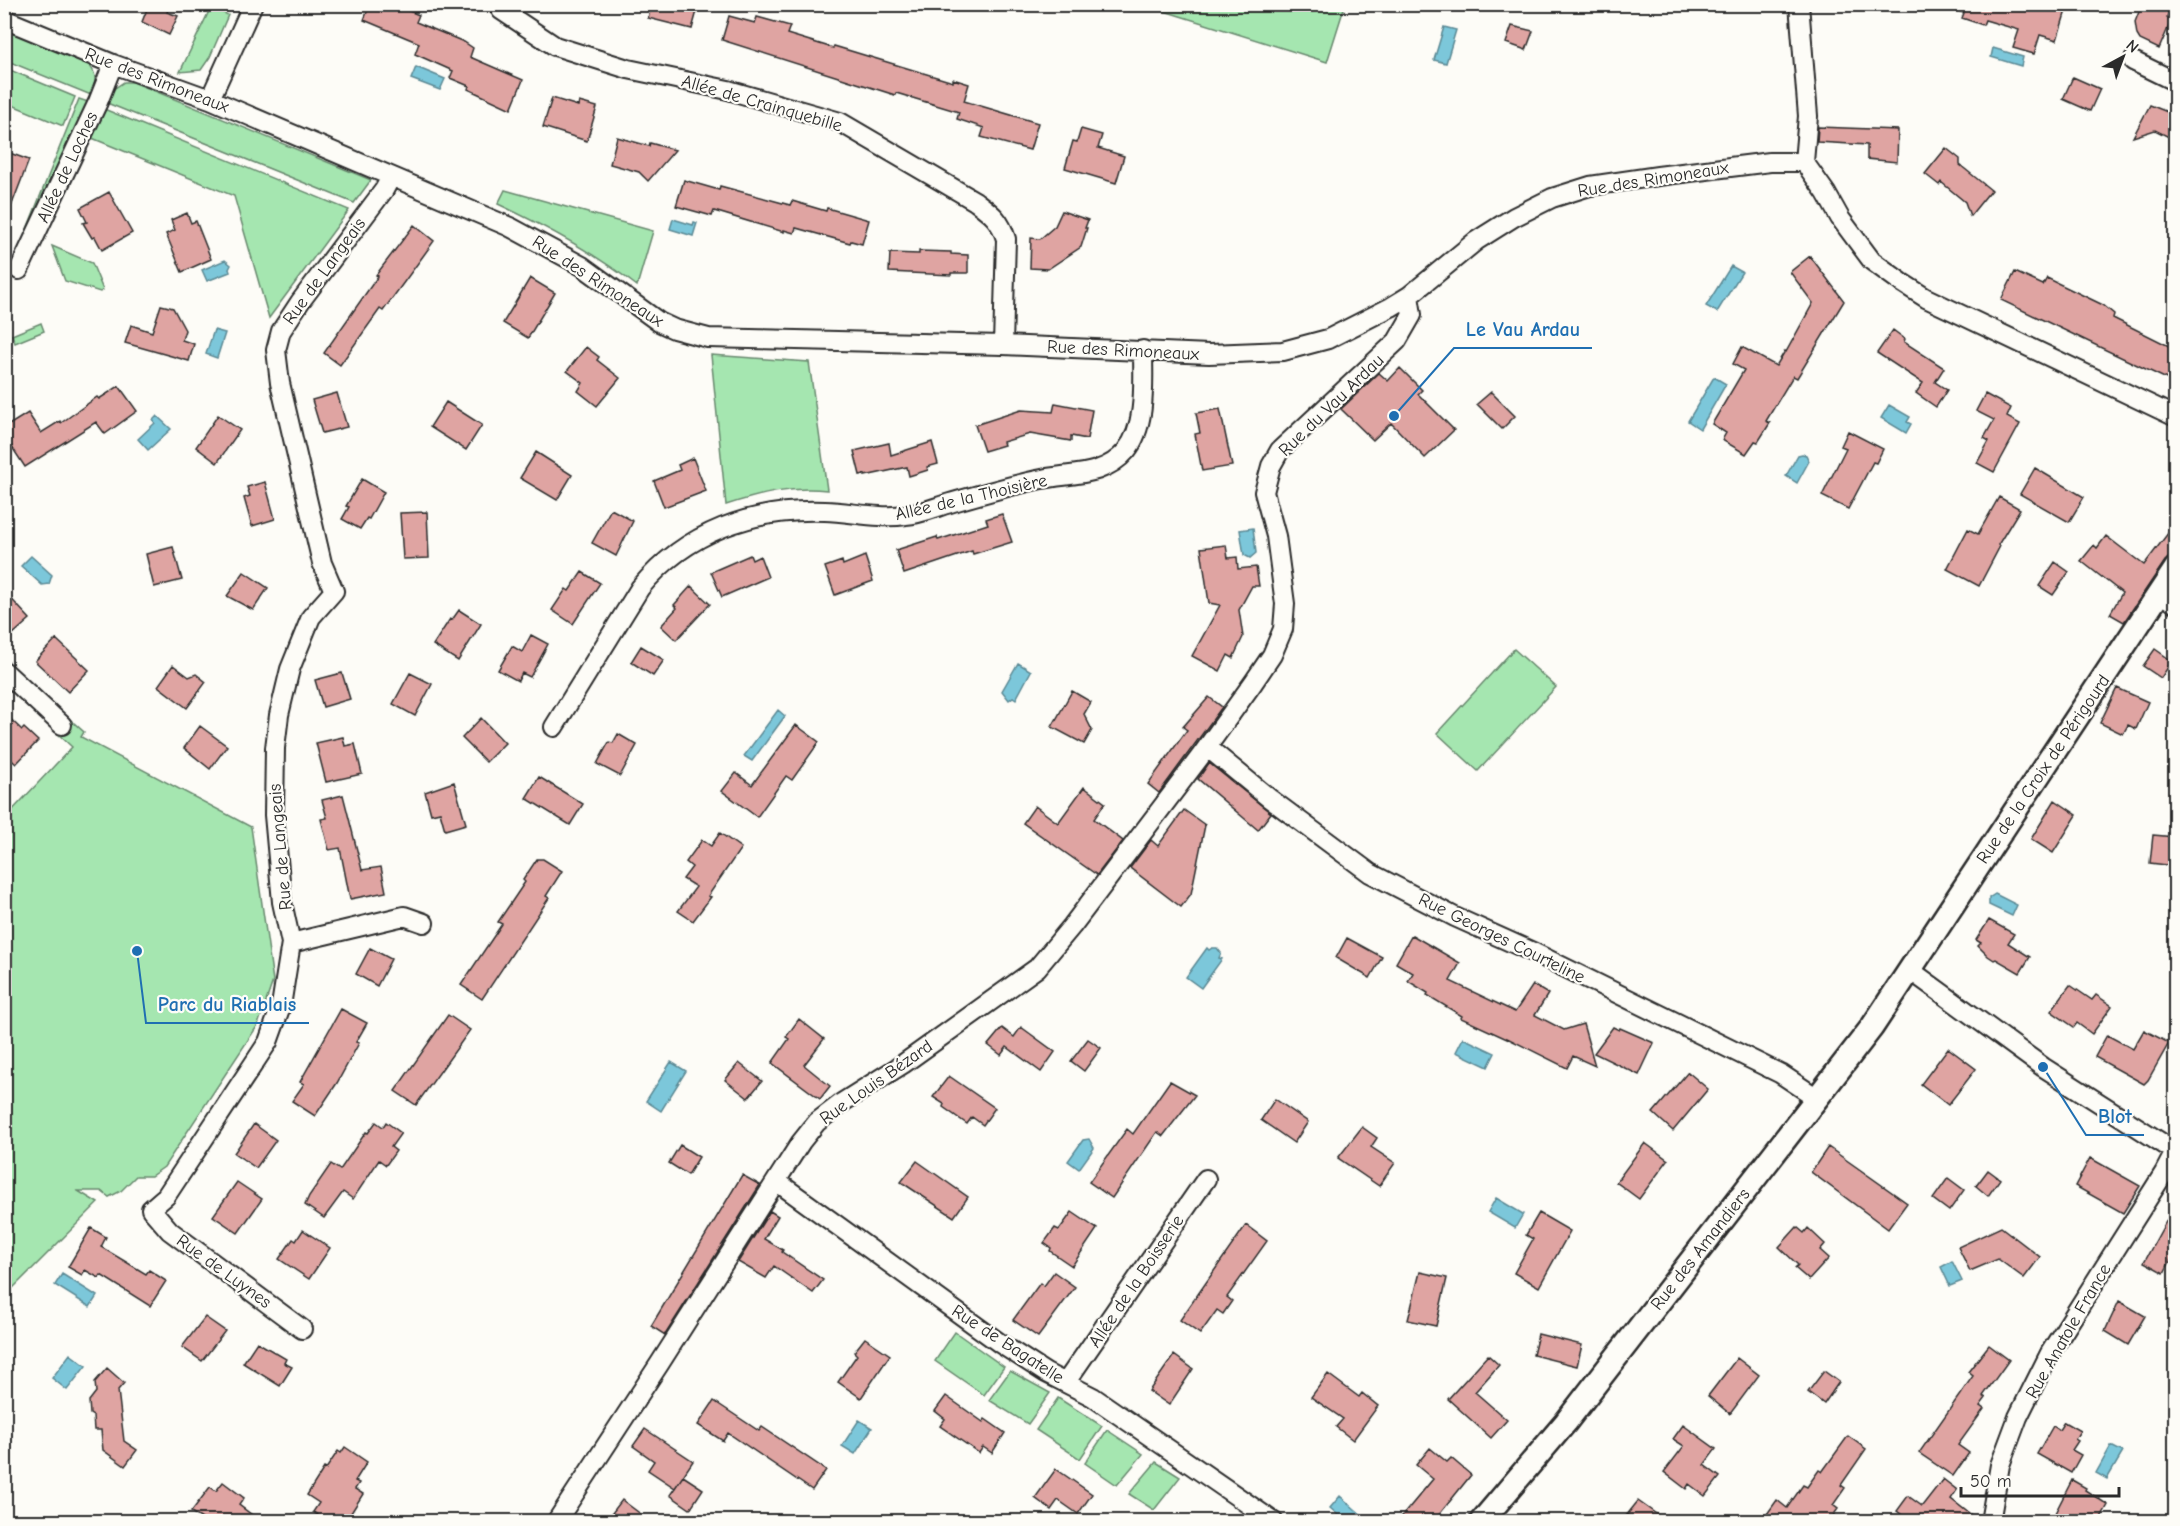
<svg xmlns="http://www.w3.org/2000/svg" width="2180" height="1526" font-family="'Comic Neue',sans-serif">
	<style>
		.green { fill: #a5e6b0; stroke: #68886e; stroke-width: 1.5 }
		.water { fill: #7bc7da; stroke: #5b8994; stroke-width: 1.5 }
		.building { fill: #dfa4a2; stroke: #2b2b2b; stroke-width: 1.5 }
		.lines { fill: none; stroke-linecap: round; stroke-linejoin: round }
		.minor-casing { stroke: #2b2b2b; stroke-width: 22 }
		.tertiary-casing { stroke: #2b2b2b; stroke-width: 27 }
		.minor { stroke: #fdfcf7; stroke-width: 18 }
		.tertiary { stroke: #fdfcf7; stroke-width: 22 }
		.labels { text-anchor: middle; stroke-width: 4.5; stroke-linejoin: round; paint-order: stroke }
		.street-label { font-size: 18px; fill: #2b2b2b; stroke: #fdfcf7 }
		.leader { fill: none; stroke: #1f6fb2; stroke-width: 2 }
		.callout-dot { fill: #1f6fb2; stroke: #fdfcf7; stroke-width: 2 }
		.callout-label { font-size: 20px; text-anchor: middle; font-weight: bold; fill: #1f6fb2; stroke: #fdfcf7; stroke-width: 4.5; stroke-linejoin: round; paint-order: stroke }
	</style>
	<rect width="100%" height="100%" fill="#fdfcf7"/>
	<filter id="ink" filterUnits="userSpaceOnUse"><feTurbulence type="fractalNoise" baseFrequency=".0167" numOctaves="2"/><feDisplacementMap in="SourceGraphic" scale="12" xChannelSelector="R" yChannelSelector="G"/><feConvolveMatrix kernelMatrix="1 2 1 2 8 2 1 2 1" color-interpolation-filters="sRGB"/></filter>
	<g filter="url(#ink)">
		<!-- green -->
		<path class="green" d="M1145 5H1345L1327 62Z
			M211 7 228 15 210 57 201 70 180 72Z
			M4 29 87 63C98 73 96 82 91 95L5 60Z
			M5 68 75 97 63 126 5 102Z
			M124 82H133L371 180 354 203 107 103 112 90Z
			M79 99 88 102 33 230 25 234Z
			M104 109 349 210 269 318 234 196 92 138Z
			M505 190 653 231 637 286C595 253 547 227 498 204Z
			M52 246 92 263 103 290 100 292 65 281Z
			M41 323 44 331 15 343 12 335Z
			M711 355 809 362 827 490C791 486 760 494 726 505Z
			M1514 649 1556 687 1478 771 1437 733Z
			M54 705 84 732 81 737 251 827 273 981 258 1025 164 1167 151 1176H136L121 1191 109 1197 101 1191H78L98 1203 5 1296V818L72 747 41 718Z
			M955 1332 1004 1367 984 1395 935 1361Z
			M1010 1371 1050 1393 1028 1424 989 1400Z
			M1058 1398 1102 1426 1080 1459 1036 1430Z
			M1107 1430 1143 1454 1117 1485 1085 1463Z
			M1156 1462 1180 1477 1154 1510 1129 1494Z"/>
		<!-- water -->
		<path class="water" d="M1444 27 1456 30 1446 63 1434 60Z
			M1993 48 2023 57 2021 66 1991 57Z
			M416 67 445 79 440 90 411 79Z
			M673 219 693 225 694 222 697 223 693 236 670 229Z
			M225 260 231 265 229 269 230 272 207 281 202 270Z
			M1731 266 1742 272 1717 312 1706 306Z
			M214 330 225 333 217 358 206 354Z
			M1714 377 1726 384 1700 429 1688 421Z
			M1889 405 1910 417 1907 422 1911 424 1906 433 1881 418Z
			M157 416 171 429 148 450 138 439 155 423 153 420Z
			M1802 454 1806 455 1809 461 1797 483 1786 476 1798 455Z
			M1253 528 1256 553 1250 558 1244 555 1240 530Z
			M31 556 52 575 49 584 42 585 21 566Z
			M1018 663 1031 671 1016 699 1013 697 1009 700 1002 691Z
			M778 710 785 716 752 761 744 756Z
			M1995 894 2017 905 2012 916 1989 905V898Z
			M1207 948 1209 950 1212 948H1217L1221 953 1219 958 1222 959 1201 988 1186 977Z
			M1463 1038 1495 1053 1488 1067 1456 1052Z
			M671 1062 686 1071 661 1111 646 1101Z
			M1089 1139 1094 1148 1079 1169 1068 1161 1083 1140Z
			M1496 1198 1523 1214 1515 1228 1488 1212Z
			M1952 1261 1962 1281 1950 1286 1941 1267Z
			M62 1274 97 1296 90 1307 55 1285Z
			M70 1354 86 1366 67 1390 52 1378Z
			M859 1420 872 1428 855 1454 842 1446Z
			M2111 1446 2123 1452 2107 1479 2096 1473Z
			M1340 1496 1364 1517 1359 1521H1345L1330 1508Z"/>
		<!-- building -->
		<path class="building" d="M149 4H171L167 12 178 16 169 35 142 22Z
			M370 4H410L407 10 419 15 416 22 464 42 473 48 470 57 523 80 511 109 468 89 469 86 450 78 453 71 415 54 419 43 364 20Z
			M652 4H699L692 29 648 18Z
			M1950 4H2068L2057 40 2040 35 2034 54 2013 48 2019 30 1985 20 1983 25 1962 18 1964 13 1949 8Z
			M2142 4H2173L2167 17 2172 19 2159 49 2140 40 2137 35 2135 22Z
			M729 16 755 23 757 17 790 26 787 34 833 48 834 46 953 82V79L969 84 964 101 1038 123 1030 150 981 137 984 128 957 119 959 112 896 93 895 95 722 40Z
			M1512 26 1533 31 1526 50 1506 43Z
			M2073 77 2100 89 2090 111 2063 99Z
			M552 98 578 106 579 102 597 107 587 141 543 127Z
			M2150 105 2175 115V140L2155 130 2133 137Z
			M1818 127 1898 130 1897 162 1867 159V145L1817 142Z
			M1081 129 1102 135 1098 148 1124 156 1116 183 1065 168 1073 141 1077 142Z
			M617 137 649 146 650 143 675 150 648 181 639 172 610 164Z
			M1946 148 1960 159V165L1991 190 1970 216 1965 202 1941 182 1939 185 1925 174Z
			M4 151 29 160 6 220H4Z
			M684 180 719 190 720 186 790 205 792 201 826 211 827 208 869 220 862 244 851 241 850 243 796 228 794 233 784 230V232L714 211 712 216 676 206Z
			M109 192 132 233 102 250 95 237 92 238 83 223 87 222 80 208Z
			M1062 211 1088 220 1085 228H1087L1081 247 1048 269 1030 268 1031 238 1040 239 1055 226Z
			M187 213 191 223 196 221 211 259 182 272 166 234 175 230 171 220Z
			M414 225 434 241 383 311 380 309 340 365 324 353 378 276 376 275Z
			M919 251 951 252V254L968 255V273H951V275L889 272 890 253 919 254Z
			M1810 256 1844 301 1797 378 1793 376 1766 421 1770 423 1758 442 1755 441 1746 454 1722 440 1726 433 1712 424 1744 370 1733 364 1742 347 1776 366 1785 351 1786 352 1813 303 1790 272Z
			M2015 272 2043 285 2047 278 2103 305 2114 314 2113 318 2175 349V383L2001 300Z
			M530 278 555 293 528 338 503 323Z
			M161 305 173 308 185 330 182 340 194 344 189 361 125 343 131 325 152 332Z
			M1893 330 1905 339 1904 342 1944 368 1935 382 1947 390 1936 407 1916 393 1923 383 1877 353Z
			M586 347 599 357 597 360 620 378 597 406 578 391 583 383 567 371Z
			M1400 368 1422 390 1418 394 1454 430 1425 458 1391 423 1373 440 1341 409 1379 373 1388 381Z
			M119 386 137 411 105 434 96 422 25 467 4 435V428L28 413 41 433 60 421 61 423 97 397 99 399Z
			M1491 392 1515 416 1502 429 1477 404Z
			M337 393 347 427 322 433 312 400Z
			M1985 394 2011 408 2007 417 2020 424 1994 472 1977 463 1989 441 1984 438 1994 420 1976 411Z
			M446 402 482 425 466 450 430 427Z
			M1055 403 1092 410 1087 439 1071 436V441L1030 434 1003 442 1004 445 984 451 975 425 1021 410 1053 412Z
			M1220 409 1232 466 1202 471 1195 434 1200 433 1196 413Z
			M218 415 240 430 217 463 196 447Z
			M1848 431 1883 449 1876 463 1873 462 1848 509 1822 496 1846 448 1841 446Z
			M932 442 938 464 927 467 928 470 909 476 907 467 865 476V474L860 475 854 451 889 443 891 455Z
			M536 452 572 475 557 500 520 478Z
			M693 458 706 491 664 507 654 481 680 470 678 465Z
			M2035 468 2084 497 2069 522 2020 494Z
			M362 479 384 492 369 519 367 518 360 529 342 519 349 507 346 506Z
			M265 482 275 519 252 526 244 498 250 496 247 487Z
			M1999 497 2020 509 1998 545 2000 546 1979 586 1947 569 1968 529 1978 534Z
			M611 509 633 521 616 556 592 543Z
			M427 512 429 558 403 559 400 513Z
			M1002 514 1012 542 973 554 972 551 904 574 896 550 937 537 938 540 988 524 986 519Z
			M2175 524V554L2165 561 2124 622 2110 614 2122 593 2081 561 2094 545 2097 548 2106 536 2144 565Z
			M1226 545 1228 558 1237 557 1238 569 1256 567 1259 586H1252L1239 610 1243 637 1233 658 1228 655 1220 671 1192 656 1220 605 1209 603 1201 548Z
			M173 547 182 580 154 587 146 554Z
			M750 555 752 560 760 556 768 577 722 597 711 572Z
			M865 556 873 581 835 595 825 567 842 561 843 565Z
			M2055 562 2069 572 2053 595 2039 586Z
			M244 572 268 588 253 610 227 596Z
			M582 572 600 583 573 624 552 610 566 589 569 591Z
			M691 586 710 604 676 640 661 626 677 608 674 605Z
			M4 591 30 619 4 642Z
			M459 610 481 624 458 661 433 645 450 619 452 620Z
			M531 635 548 644 530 677 522 673 518 681 498 670 512 646 522 652Z
			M56 639 89 670 68 692 35 661Z
			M641 646 664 660 653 676 631 662Z
			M2155 649 2172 661 2161 678 2143 666Z
			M173 665 189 677 196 674 206 682 187 708 158 686Z
			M342 673 350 699 323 707 315 680Z
			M410 673 432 684 415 716 393 704Z
			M2117 688 2148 702 2136 729 2128 725 2123 734 2100 723Z
			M1072 691 1091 702 1084 714 1092 730 1084 744 1052 727Z
			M1209 697 1222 707 1159 793 1148 784 1187 730 1183 727Z
			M4 713 22 730 24 728 38 741 16 764 4 753Z
			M481 718 505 743 486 762 462 738Z
			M796 725 819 742 792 780 786 776 757 817 722 791 736 773 752 785Z
			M200 726 227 746 210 769 184 748Z
			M618 734 637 745 620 776 597 764 609 742 613 743Z
			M343 737 345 746 355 744 362 774 326 782 316 743Z
			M1209 763 1271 813 1258 830 1198 779Z
			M539 777 583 804 570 825 526 798Z
			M454 782 466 824 445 830 440 812 431 814 425 792Z
			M1084 787 1105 803 1094 819 1123 841 1097 875 1023 823 1035 806 1058 823Z
			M343 795 362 870 381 867 386 892 350 899 340 848 329 850 321 819 327 818 322 800Z
			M2055 800 2077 815 2053 853 2031 839Z
			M1184 810 1205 825 1191 894 1181 907 1130 868 1151 840 1158 846Z
			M720 833 741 848 708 896 711 897 693 921 678 911 696 887 683 879 692 867 686 862 702 840 711 846Z
			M2153 835 2175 837V866L2150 863Z
			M537 859H543L562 871 546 896 549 898 482 999 461 985 502 924 498 922 525 882 523 880Z
			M1989 920 2014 934 2008 943 2030 957 2020 973 1996 959 1994 960 1988 956 1978 946 1981 943 1976 940Z
			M1412 935 1460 963 1450 981 1515 1012 1533 985 1548 994 1535 1015 1564 1030 1583 1024 1595 1066 1573 1056 1567 1068 1507 1038V1039L1461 1018 1462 1016 1427 995 1428 993 1408 981 1413 973 1396 963Z
			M1347 938 1382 957 1370 978 1336 958Z
			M370 948 391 959 377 986 356 974Z
			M2070 985 2092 1000 2096 995 2112 1006 2092 1034 2077 1023 2074 1027 2051 1011Z
			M341 1009 367 1023 356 1042 359 1043 337 1083 315 1116 292 1101 304 1084 300 1082Z
			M448 1015 470 1030 416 1105 395 1091Z
			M799 1019 824 1039 804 1065 830 1086 820 1099 772 1063 789 1039 786 1037Z
			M1021 1027 1055 1052 1041 1072 1007 1047 1001 1055 988 1045 1002 1028 1014 1037Z
			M1613 1027 1619 1030 1620 1028 1654 1043 1639 1075 1594 1053Z
			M2144 1030 2169 1043 2148 1080 2144 1084 2095 1057 2107 1035 2133 1049Z
			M1088 1039 1101 1048 1084 1071 1071 1061Z
			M1948 1048 1976 1069 1948 1105 1921 1084Z
			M739 1063 762 1081 748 1098 725 1080Z
			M1688 1072 1708 1089 1673 1131 1653 1113Z
			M949 1076 995 1108 983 1125 972 1117 967 1124 943 1107 944 1104 933 1097Z
			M1170 1081 1195 1095 1163 1136 1157 1132 1112 1198 1089 1182 1127 1129 1133 1134Z
			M1275 1099 1308 1122 1294 1143 1261 1120Z
			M376 1122 383 1127 386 1122 401 1133 391 1147 396 1151 386 1165 379 1160 353 1199 343 1192 324 1218 305 1205 309 1196 331 1164 340 1170 366 1132 368 1133Z
			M254 1124 276 1140 256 1168 234 1153Z
			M1362 1127 1377 1138 1371 1147 1395 1163 1379 1186 1338 1158Z
			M1645 1143 1668 1160 1639 1199 1616 1182Z
			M680 1145 699 1157 688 1175 669 1163Z
			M1828 1147 1907 1203 1888 1229 1811 1172Z
			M2090 1158 2140 1186 2123 1213 2075 1186Z
			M917 1161 968 1197 954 1217 901 1182Z
			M1988 1170 2000 1179 1988 1196 1976 1186Z
			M742 1175 760 1185 665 1335 651 1326Z
			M1948 1178 1964 1190 1949 1211 1933 1199Z
			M237 1182 262 1199 238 1233 213 1216Z
			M2175 1205V1252L2164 1273 2144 1262Z
			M770 1211 778 1216 764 1239 783 1250 782 1252 823 1280 813 1293 774 1266 766 1278 738 1262Z
			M1072 1212 1097 1229 1072 1266 1050 1251 1051 1248 1044 1243 1055 1228 1059 1230Z
			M1539 1213 1570 1231 1539 1287 1514 1273 1533 1239 1526 1235Z
			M1246 1225 1267 1241 1227 1297 1232 1301 1223 1314 1217 1310 1200 1334 1180 1320Z
			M1797 1227 1804 1233 1808 1228 1825 1244 1820 1250 1829 1258 1809 1280 1795 1268 1798 1265 1779 1247Z
			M2001 1227 2040 1257 2024 1278 1998 1259 1970 1271 1958 1247Z
			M91 1228 106 1237 101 1247 146 1274 149 1270 166 1281 150 1306 101 1275 99 1278 85 1270 82 1275 68 1267Z
			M303 1230 330 1248 309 1279 279 1259 293 1239 296 1241Z
			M1054 1272 1075 1287 1038 1337 1013 1320 1040 1283 1044 1286Z
			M1420 1272 1447 1278 1436 1326 1408 1320Z
			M2119 1301 2145 1316 2128 1345 2105 1331Z
			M205 1317 225 1331 202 1361 182 1347Z
			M1538 1334 1582 1345 1577 1366 1533 1355Z
			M865 1338 890 1355 861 1398 838 1382 857 1355 854 1352Z
			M257 1342 286 1359 284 1363 292 1367 280 1386 243 1363Z
			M1989 1345 2009 1360 1983 1396 1986 1398 1980 1406 1984 1409 1958 1445 1969 1453 1953 1476 1919 1453 1973 1376 1968 1372Z
			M1174 1355 1193 1369 1169 1405 1149 1391Z
			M1488 1355 1499 1365 1475 1392 1507 1420 1491 1438 1448 1399Z
			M1737 1358 1759 1375 1730 1414 1708 1396Z
			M107 1368 124 1383 118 1390 124 1441 137 1450 125 1466 103 1450 101 1430H94L93 1416 90 1414 89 1401 96 1392 95 1382Z
			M1824 1371 1839 1382 1824 1404 1808 1392Z
			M1328 1374 1359 1397 1362 1393 1378 1406 1353 1440 1336 1427 1343 1419 1311 1397Z
			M946 1396 983 1422 985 1419 1005 1433 992 1453 983 1447 979 1453 940 1426 945 1419 935 1411Z
			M714 1401 759 1431 762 1427 826 1470 812 1490 728 1433 723 1441 698 1425Z
			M2064 1422 2080 1431 2075 1439 2078 1441 2072 1450 2081 1455 2071 1473 2037 1454 2053 1426 2059 1430Z
			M1683 1425 1716 1449 1704 1465 1720 1477 1705 1496 1689 1484 1686 1489 1664 1472 1684 1446 1673 1439Z
			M645 1429 693 1461 675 1488 648 1470 654 1461 633 1446Z
			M1848 1436 1866 1449 1841 1485 1845 1488 1833 1505 1838 1509 1829 1521H1762L1777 1500 1787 1508 1803 1485 1807 1487 1819 1470 1822 1472Z
			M345 1447 367 1462 355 1481 359 1483 355 1489 363 1494 346 1521H327L313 1512 319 1503 307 1495 324 1468 326 1469 338 1451 341 1453Z
			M1430 1448 1447 1462 1451 1458 1471 1475 1434 1521H1398L1433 1479 1416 1465Z
			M1056 1469 1092 1494 1078 1514 1058 1500 1051 1510 1035 1498Z
			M683 1476 703 1489 690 1509 670 1495Z
			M1943 1479 1957 1490 1951 1499 1979 1521H1910L1897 1511 1908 1496 1922 1506Z
			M2072 1480 2086 1488 2085 1490 2108 1505 2099 1521H2051Z
			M223 1482 244 1498 239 1505 260 1521H205L191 1512 210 1487 216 1491Z
			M622 1500 650 1521H623L612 1513Z
			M1638 1501 1666 1521H1622Z"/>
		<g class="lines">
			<defs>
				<path id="minor" d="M498 4 501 10 555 46 628 69 728 90 840 122 975 201C991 213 1000 219 1006 239L1003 345
					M1799 4 1808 116 1804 162
					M4 19 113 64 210 99 510 227 582 266 659 322 674 329 708 338 1003 345 1209 354 1283 351 1328 339 1391 307 1409 296 1476 241 1514 217 1552 198 1590 186 1658 176 1770 162H1804
					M2133 61 2176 82
					M210 99 253 4
					M1804 162 1826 193 1840 218 1872 261 1901 282 1926 298 2176 417
					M19 270 98 102 113 64
					M2160 593 2176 604
					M4 671 62 725
					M554 727 640 588C686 532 753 508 825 511 852 512 879 519 906 515 921 514 936 507 950 503 981 494 1011 485 1042 479 1071 473 1104 477 1126 451 1147 425 1143 382 1143 350
					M1207 747 1269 798 1370 873 1455 917 1535 953 1781 1074 1817 1098
					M291 943 404 916 424 923
					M1910 970 2043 1067 2176 1152
					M776 1181 1001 1344 1046 1373 1093 1397 1274 1522
					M302 1329 170 1231 151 1209 166 1196 268 1042 281 1006 291 943 282 902 274 815 275 748 279 715 290 669 311 617 334 591 322 563 280 383 276 350 281 331 300 302 384 190 391 177
					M1066 1382 1206 1179
					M556 1522 660 1363 801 1142 817 1122 843 1102 903 1064 1037 968 1072 926 1200 757 1253 683 1272 655 1283 629 1285 604 1276 536 1264 492 1271 466 1280 450 1397 341 1412 315 1409 296
					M1990 1522 2000 1465 2018 1417 2050 1353 2164 1173 2175 1152"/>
				<path id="tertiary" d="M1481 1522 1566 1422 1872 1027 2176 568"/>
			</defs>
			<!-- minor casing -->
			<use href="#minor" class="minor-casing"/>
			<!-- tertiary casing -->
			<use href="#tertiary" class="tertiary-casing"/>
			<!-- minor -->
			<use href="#minor" class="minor"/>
			<!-- tertiary -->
			<use href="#tertiary" class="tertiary"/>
		</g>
	</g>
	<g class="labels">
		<!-- street labels -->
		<g class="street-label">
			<text transform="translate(157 80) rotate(21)" y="6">Rue des Rimoneaux</text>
			<text transform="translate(762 103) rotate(16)" y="6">Allée de Crainquebille</text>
			<text transform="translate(67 167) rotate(-65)" y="6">Allée de Loches</text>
			<text transform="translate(1653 179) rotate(-9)" y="6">Rue des Rimoneaux</text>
			<text transform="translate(324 271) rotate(-54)" y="6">Rue de Langeais</text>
			<text transform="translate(598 281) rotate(33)" y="6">Rue des Rimoneaux</text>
			<text transform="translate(1123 350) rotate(3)" y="6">Rue des Rimoneaux</text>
			<text transform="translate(1331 405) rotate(-44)" y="6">Rue du Vau Ardau</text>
			<text transform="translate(971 497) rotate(-13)" y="6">Allée de la Thoisière</text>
			<text transform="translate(2043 769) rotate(-56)" y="6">Rue de la Croix de Périgourd</text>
			<text transform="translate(280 847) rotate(-95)" y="6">Rue de Langeais</text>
			<text transform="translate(1502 938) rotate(26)" y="6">Rue Georges Courteline</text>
			<text transform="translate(876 1082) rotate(-35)" y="6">Rue Louis Bézard</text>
			<text transform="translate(1700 1249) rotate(-52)" y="6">Rue des Amandiers</text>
			<text transform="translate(224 1271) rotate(36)" y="6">Rue de Luynes</text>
			<text transform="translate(1136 1281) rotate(-56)" y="6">Allée de la Boisserie</text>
			<text transform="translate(2068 1331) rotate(-60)" y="6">Rue Anatole France</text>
			<text transform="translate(1008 1344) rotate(33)" y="6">Rue de Bagatelle</text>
		</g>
	</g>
	<!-- callouts -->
	<path class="leader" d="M1394 416L1454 348H1592M137 951L146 1023H309M2043 1067L2086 1135H2144"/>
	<g class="callout-dot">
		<circle cx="1394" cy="416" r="6"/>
		<circle cx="137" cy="951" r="6"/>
		<circle cx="2043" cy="1067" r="6"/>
	</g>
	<g class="callout-label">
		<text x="1523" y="336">Le Vau Ardau</text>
		<text x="227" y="1011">Parc du Riablais</text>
		<text x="2115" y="1123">Blot</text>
	</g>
	<!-- margin -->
	<rect width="2180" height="1526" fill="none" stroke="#fdfcf7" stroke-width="24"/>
	<rect x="12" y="12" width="2156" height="1502" fill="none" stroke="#2b2b2b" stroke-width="2" filter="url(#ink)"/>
	<!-- north arrow -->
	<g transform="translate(2123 57) rotate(41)" stroke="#fdfcf7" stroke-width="4.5" paint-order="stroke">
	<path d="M0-4.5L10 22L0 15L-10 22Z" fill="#2b2b2b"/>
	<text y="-9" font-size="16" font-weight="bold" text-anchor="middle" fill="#2b2b2b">N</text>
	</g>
	<!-- scale -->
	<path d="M1961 1487v9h158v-9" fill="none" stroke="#2b2b2b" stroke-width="3"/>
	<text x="1970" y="1487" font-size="18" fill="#2b2b2b" stroke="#fdfcf7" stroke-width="4.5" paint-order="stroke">50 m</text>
</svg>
